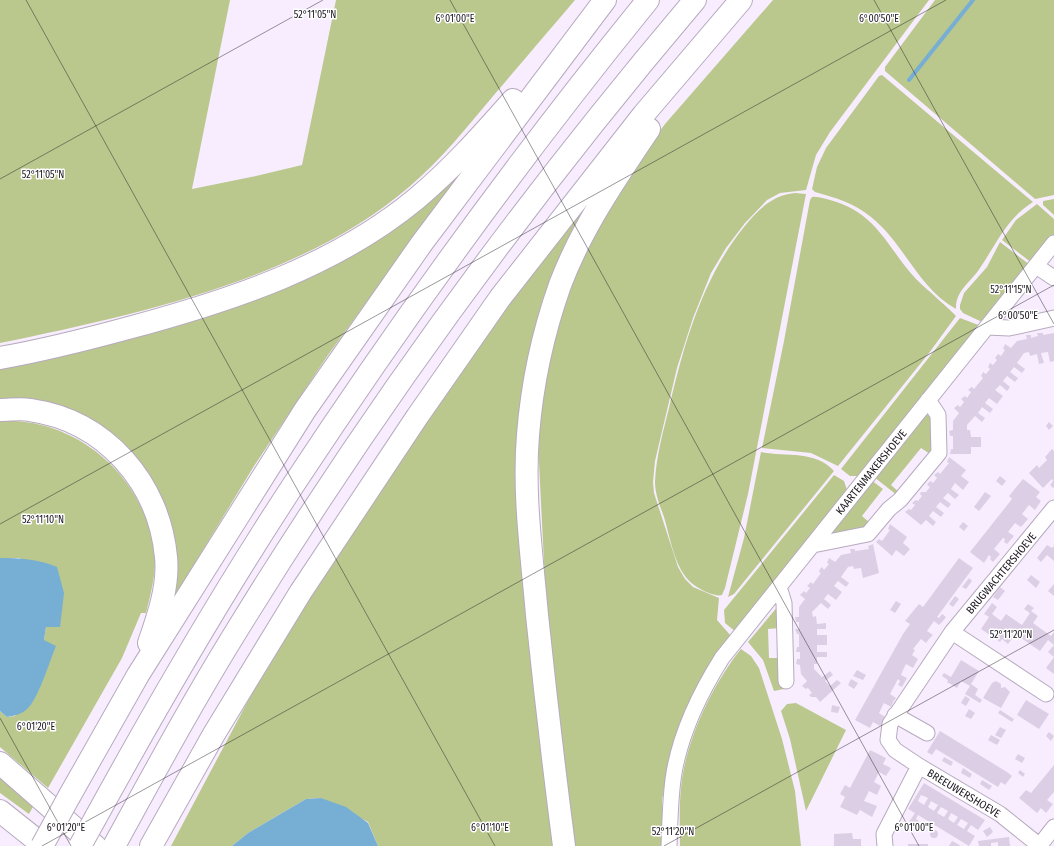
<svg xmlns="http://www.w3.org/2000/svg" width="1054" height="846" font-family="'Fira Sans Condensed',sans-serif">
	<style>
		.green { fill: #bac88e }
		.water { fill: #76aed4 }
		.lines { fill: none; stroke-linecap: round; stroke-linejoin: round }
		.stream { stroke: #76aed4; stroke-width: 4 }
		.building { fill: #dccfe5; fill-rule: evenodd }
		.minor-casing { stroke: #b7aabe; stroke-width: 17 }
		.motorway-casing { stroke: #b7aabe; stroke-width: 24 }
		.minor { stroke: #fff; stroke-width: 15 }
		.motorway { stroke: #fff; stroke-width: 22 }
		.motorway-bridge-casing { stroke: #b7aabe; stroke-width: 24; stroke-linecap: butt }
		.motorway-bridge { stroke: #fff; stroke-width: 22 }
		.ticks { fill: none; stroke: #1d1820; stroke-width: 1; stroke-opacity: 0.45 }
		.labels { text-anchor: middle; stroke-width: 3; stroke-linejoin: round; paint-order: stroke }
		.street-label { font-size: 11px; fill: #1d1820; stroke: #fff }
		.ticks-label { font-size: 10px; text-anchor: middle; fill: #1d1820; stroke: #fff; stroke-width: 3; stroke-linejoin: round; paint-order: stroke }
	</style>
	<rect width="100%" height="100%" fill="#f8edff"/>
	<!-- green -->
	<path class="green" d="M0 0H230L192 189 256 176 302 165 336 0H575C548 32 521 63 494 95 467 127 441 160 409 187 303 279 135 315 0 343Z
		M773 0H929L830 132 816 155 806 190 780 193 767 200 745 223 726 248 711 273 693 318 677 368 655 461 653 482 654 493 678 567 685 579 693 587 719 598 717 620 731 636 666 777 662 800V846H575L564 772 547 622 538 443 543 386 560 315 586 250 633 167 665 124Z
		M935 0H1054V195L1035 199 885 71V67Z
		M882 75 1033 202C1007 218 997 243 980 268 971 282 955 291 956 309 918 288 904 243 871 217 854 203 836 198 815 192L812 189 817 167 826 148 879 76Z
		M498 122 328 355 254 466 167 609 169 601 134 460 0 404V359L310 268Z
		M795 193 806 194 748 494 725 588 722 595C716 597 703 591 697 587 675 574 671 540 664 517 660 506 655 494 655 482 656 457 663 432 669 408 684 344 702 279 744 227 758 210 772 195 795 193Z
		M812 197C818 196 825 199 830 200 878 213 887 248 916 279 922 285 954 313 956 316L929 353 838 466 811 453 762 448 784 341 810 200Z
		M1054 199V215L1043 205V201Z
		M586 200 593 205 528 400 559 846H378L368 822 321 798 306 799 248 833 232 846H171L266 667 386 477 528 277Z
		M1037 204 1054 219V235L1032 263 1002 240 1016 220Z
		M1000 242 1030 265 984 323 963 313 960 309V305L964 293 987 267Z
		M960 318 981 326 861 476H850L841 469Z
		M925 413 932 418 934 451 930 454 921 448 891 485 900 493 898 496 874 477Z
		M0 421C79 417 151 481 155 562 155 578 150 597 146 613H141L122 658 48 788 0 747V711L7 717 15 716 44 640 46 627 20 558H0Z
		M761 452C785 457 816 450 834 471L734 594 728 597 744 538Z
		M834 475 844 481 847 490 736 632 725 623 724 610Z
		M871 480 883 489 862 516 870 523 866 529 833 535 829 532Z
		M779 605 780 628 768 629 769 658H780L784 689 774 691 763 660 748 642Z
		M741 649 751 656 759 668 782 739 795 791 801 846H680C680 827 679 807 681 788 685 742 712 685 741 649Z
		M796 703 846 730 806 811 790 739 781 711 787 704Z
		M0 768 35 803 29 814 0 793Z"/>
	<!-- water -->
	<path class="water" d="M0 558C20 558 38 559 57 567L64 593 60 627H46L44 640 56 646C50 660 38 700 27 709 22 714 14 716 7 717L0 711Z
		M321 798 346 807 368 823 378 846H232L248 833 306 799Z"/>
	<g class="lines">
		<!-- stream -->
		<path class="stream" d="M909 80 973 0"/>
	</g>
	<!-- building -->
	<path class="building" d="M1037 333H1043V335L1054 333V361L1050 362 1048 352 1041 353 1044 363 1039 364 1037 354 1030 356 1029 352 1024 353 1017 363 1025 369 1022 373 1014 367 1010 372 1018 378 1015 382 1007 376 1003 381 1010 387 1007 391 1000 385 995 390 1003 396 997 404 989 398 985 403 993 409 990 413 982 407 978 413 985 418 982 422 975 416 967 425V430H970L971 437H981V447H971V454H950L951 449H953V436H950L949 431 953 430V421L959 413 954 408 958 405 960 407 964 402 961 399 965 396 967 398 971 392 968 390 970 388 972 387 974 389 983 378 981 376 983 372 986 374 990 369 988 367 990 363 993 365 997 360 995 358 998 354 1001 356 1005 350 1003 349 1005 344 1011 348 1017 341 1027 339 1026 335H1031V338L1038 336Z
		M1049 422 1053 426 1049 430 1046 426Z
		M1052 449 1054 451V487L1053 488 1050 485 1053 481 1052 479 1043 488 1029 473 1037 465 1039 468 1047 460 1045 457Z
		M949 457 966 470 961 476 969 482 963 490 955 483 951 489 959 495 955 499 948 493 943 498 951 504 948 508 940 502 936 507 944 513 941 517 933 511 929 516 936 522 933 526 926 520 921 525 905 512 909 509 911 510 915 505 912 503 916 500 918 501 922 496 920 494 921 492H926L930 487 927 485 928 483 931 481 933 483 937 478 934 475 938 472 940 474 949 463 947 462Z
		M1000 476 1006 481 1002 486 996 481Z
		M1023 479 1040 492 1036 497 1041 501 1035 510 1029 505 1022 514 1028 519 1021 527 1015 523 1008 532 1014 536 1007 544 1004 542 1005 539 1003 538 994 549 1000 554 993 562 990 559 991 557 989 555 984 563 970 552 1012 499 1009 496Z
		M985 492 991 496 979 511 974 507Z
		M963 522 968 526 964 531 959 527Z
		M890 524 907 537 903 543 910 549 904 556 896 550 892 556 876 542 879 539 882 541 890 530 888 529Z
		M873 544 879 573 863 578 861 568 854 569 853 566 848 567 841 577 849 583 846 587 838 581 834 586 842 592 836 600 828 594 824 599 831 605 828 609 821 603 812 612 813 617 816 616 817 624 826 623V629H817V635H827V645H817V652H827V657H817V664H814V669L822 677 830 671 833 675 825 681 830 686 837 680 841 683 820 702 816 697H811L809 695 812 693 808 688 806 689 802 686 807 681 801 674 800 665 796 664 797 659H800V652H796L797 647H799V634H797L795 629H799V622H796L795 617H799V607L805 599 800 595 804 591 806 593 810 588 807 586 811 582 813 584 821 573 819 572 820 569 822 567 824 570 829 564 827 563 829 558 835 562 841 555 851 553 850 549H855V551L869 549 868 546Z
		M1047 545 1052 548 1054 546V561L1047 555 1041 562 1037 558Z
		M959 558 973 568 937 617 939 618 942 614 946 617 943 621 939 625 934 621 927 631 933 635 929 639 926 643 921 639 913 649 915 650 912 655 918 659 913 668 906 664 903 670 901 675 907 678 902 687 898 685 900 681 898 679 890 694 896 698 893 702 891 707 884 703 879 713 885 717 880 726 873 722 870 728 855 720 903 634 910 624 905 621 919 604 923 607Z
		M1031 575 1040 582 1036 588 1027 580Z
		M969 578 972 581 966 589 962 587Z
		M1054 584V596L1048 591Z
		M1000 587 1005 591 998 600 993 597Z
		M955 596 959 599 953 607 949 604Z
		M896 601 901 604 895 613 890 610Z
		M992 603 997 607 992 614 1001 621 1006 614 1022 625 1030 613 1024 609 1028 604 1034 608 1031 611 1038 616 1033 623 1051 636 1054 632V645L1048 640 1040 651 1021 638 1023 635 1018 631 1008 644 1002 639 1000 642 981 629 989 617 984 614Z
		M1054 645V657L1048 652Z
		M1054 657V674L1046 668Z
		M961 660 979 671 971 684 978 689 975 695 982 700 980 703 965 694 970 686 961 681 957 688 947 682 948 680 942 676 944 673 951 677Z
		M857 670 866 675 863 680 853 676Z
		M851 679 858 683 854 689 848 685Z
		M996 681 1001 684V688L1005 687 1010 692 1001 708 983 698 992 683Z
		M965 696 970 699 966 706 961 703Z
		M1026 700 1049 714 1039 729 1017 715Z
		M832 705 840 707 838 713 831 712Z
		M969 709 975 713 971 719 965 716Z
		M1000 710 1014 719 1012 722 998 713Z
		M1000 727 1006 730 1001 738 995 735Z
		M940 731 1007 772 1012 776 1005 785 1001 782 998 787 936 749 932 755 927 752Z
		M1049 732 1054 736 1051 741 1046 736Z
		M991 735 1000 740 997 745 988 740Z
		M870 750 886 758 883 764 891 768 886 776 879 772 874 782 881 786 877 795 869 791 864 801 877 806 872 817 860 810 857 815 840 807 845 797 840 794 845 785 850 788Z
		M1018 754 1025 758 1022 763 1015 759Z
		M944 757 953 762 951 766 942 761Z
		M1054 765V792L1047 800 1053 804 1046 813 1041 808 1037 813 1019 798 1026 790 1031 793Z
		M963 768 972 774 970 778 961 773Z
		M1020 770 1025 774 1023 777 1018 773Z
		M982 780 992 786 989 790 980 784Z
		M924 783 985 820 978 830 971 825 967 831 975 836 969 846 918 815 916 819 919 821 916 826 909 822 915 813 908 809ZM921 795 928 798 924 805 918 801ZM931 801 938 805 934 811 928 807ZM941 807 948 811 944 817 937 813ZM951 813 958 817 954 823 948 819ZM961 819 968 823 964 829 957 825Z
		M990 827 993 832 987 837 983 831Z
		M930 834a4 4 0 1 1 8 0a4 4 0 1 1-8 0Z
		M852 833 853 839H861V846H834V834Z
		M1009 837 1010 846H998V842L991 843V846H979L978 841Z
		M952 841 956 843 961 846H949Z
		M908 844H928V846H908Z"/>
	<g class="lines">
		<defs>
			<path id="minor" d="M1036 266 1054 278
				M987 327 1009 328 1054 318
				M813 545 868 534 889 509 900 500 939 453 938 415 928 400
				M779 587 784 603 786 681
				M952 632 1046 694
				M895 715 927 733
				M919 766 895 750 888 740 890 724 952 632 1054 508
				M1040 845 1054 827
				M669 846C670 822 670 797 674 773 681 732 700 693 722 658L1054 243
				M885 846 884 834 919 766 1000 814 1040 846"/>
			<path id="motorway" d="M0 358C45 350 88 339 132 327 232 300 335 266 416 199 452 169 482 135 513 100
				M0 410C10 410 21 408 30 410 106 421 159 483 166 557 169 586 158 617 149 643
				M0 763 95 846
				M70 795 138 675 305 410 422 243 605 0
				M0 811 44 846
				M96 817C158 704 223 592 294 484 404 317 522 155 648 0
				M114 846C154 773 193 701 237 630 373 409 527 198 695 0
				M151 846 214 734 300 593 417 417 500 298 644 114 741 0
				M564 846C554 769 545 692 537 615 532 556 523 495 528 435 532 384 543 333 560 285 581 229 616 178 649 129"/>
		</defs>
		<!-- minor casing -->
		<use href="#minor" class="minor-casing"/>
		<!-- motorway casing -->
		<use href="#motorway" class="motorway-casing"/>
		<!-- minor -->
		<use href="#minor" class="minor"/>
		<!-- motorway -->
		<use href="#motorway" class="motorway"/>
		<defs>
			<path id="motorway-bridge" d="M42 846 70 795
				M80 846 96 817"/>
		</defs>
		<!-- motorway-bridge casing -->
		<use href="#motorway-bridge" class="motorway-bridge-casing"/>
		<!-- motorway-bridge -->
		<use href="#motorway-bridge" class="motorway-bridge"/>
	</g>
	<!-- ticks -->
	<path class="ticks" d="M26 0 495 846M450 0 919 846M874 0 1054 324M0 179 323 0M0 524 946 0M0 718 71 846M42 846 1054 285M664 846 1054 630"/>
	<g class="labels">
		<!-- street labels -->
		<g class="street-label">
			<text transform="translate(871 472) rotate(-51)" y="4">KAARTENMAKERSHOEVE</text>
			<text transform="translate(1001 573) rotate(-50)" y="4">BRUGWACHTERSHOEVE</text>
			<text transform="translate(964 793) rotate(31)" y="4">BREEUWERSHOEVE</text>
		</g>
	</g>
	<g class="ticks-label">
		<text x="315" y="18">52°11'05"N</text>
		<text x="455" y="22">6°01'00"E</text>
		<text x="879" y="22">6°00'50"E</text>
		<text x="43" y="178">52°11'05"N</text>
		<text x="1011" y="293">52°11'15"N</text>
		<text x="1018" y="319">6°00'50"E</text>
		<text x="43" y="523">52°11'10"N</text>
		<text x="1011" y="638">52°11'20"N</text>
		<text x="36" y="730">6°01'20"E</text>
		<text x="66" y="831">6°01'20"E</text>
		<text x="490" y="831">6°01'10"E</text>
		<text x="914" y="831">6°01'00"E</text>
		<text x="673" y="835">52°11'20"N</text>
	</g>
</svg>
